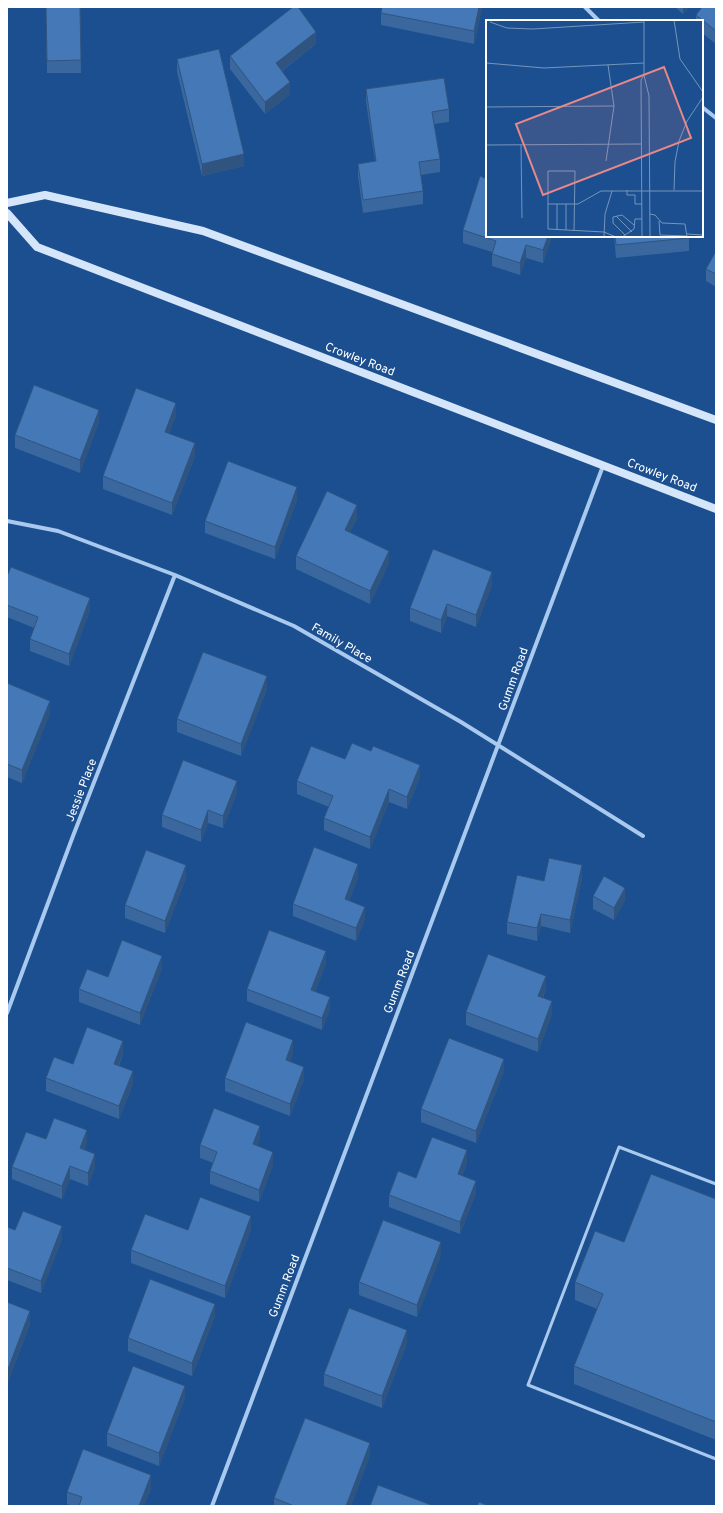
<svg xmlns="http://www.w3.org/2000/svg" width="723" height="1513" font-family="Overpass,sans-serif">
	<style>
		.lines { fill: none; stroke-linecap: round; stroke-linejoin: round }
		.lane { stroke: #a9c9ee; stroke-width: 3 }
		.street { stroke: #a9c9ee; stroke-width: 4 }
		.secondary { stroke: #d6e6fa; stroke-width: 8 }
		.wall { fill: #3a679d }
		.shaded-wall { fill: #305480 }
		.building { fill: #4478b7; stroke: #305480 }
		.labels { text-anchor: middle; stroke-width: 3; stroke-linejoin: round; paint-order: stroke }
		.street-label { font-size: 12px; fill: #fff; stroke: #1b4f8f }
		.inset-road { fill: none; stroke: #7695bc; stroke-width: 1 }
		.view { fill: #e88989; fill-opacity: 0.15; stroke: #e88989; stroke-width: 2 }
		.inset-edge { fill: none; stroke: #fff; stroke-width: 2 }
	</style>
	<rect width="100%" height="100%" fill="#1b4f8f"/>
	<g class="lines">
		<!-- lane -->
		<path class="lane" d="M716 1184 619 1147 528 1385 716 1459"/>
		<!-- street -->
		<path class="street" d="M585 7 599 21
			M702 107 716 118
			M7 521 58 531 175 575 294 626 461 722 643 836
			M7 1013 73 836 175 575
			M212 1506 603 466"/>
		<!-- secondary -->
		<path class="secondary" d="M7 203 45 195 203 231 716 420
			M7 213 37 247 716 509"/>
	</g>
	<!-- wall -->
	<path class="wall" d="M7 7H80L81 73H47L46 7Z
		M482 7 474 44 381 25V13Z
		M675 7H689L683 14Z
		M716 7V44L702 33V21H696V15Z
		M316 44 282 71 290 94 265 114 230 69V56Z
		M177 59 244 166 202 176 177 72Z
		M366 89 449 109V122L434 124 440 159V172L421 175 423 191V204L363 213 358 176V164L375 161 366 102Z
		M463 230 487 236H552L543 263 526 258 520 275 492 266V252L463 243Z
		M614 236H689V251L616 258Z
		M716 251V287L706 281V269Z
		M176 416 169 433 195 456 172 515 103 489V476Z
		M99 422 80 473 15 448V435Z
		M297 500 275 559 205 533V521Z
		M357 518 350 532 389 563 370 604 296 569V556Z
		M7 576 90 610 69 666 30 651V639L34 628 7 617Z
		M492 585 476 627 447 616 441 633 410 621V608Z
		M7 683 50 713 22 783 7 777Z
		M267 689 241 756 177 732V719Z
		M345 759 420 777 407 809 389 802 370 849 324 830V818L329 807 297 794V781Z
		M237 793 223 828 208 823 201 842 162 827V815Z
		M358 877 349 901 365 919 356 941 293 916V904Z
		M186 878 165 933 125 918V905Z
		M582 878 570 933 541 926 537 941 507 934V922L544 881Z
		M593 896 625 900 614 920 593 909Z
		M326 964 315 992 330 1010 322 1030 247 1001V989Z
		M162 968 140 1025 79 1002V989L108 977Z
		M546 989 543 998 552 1014 538 1052 466 1025V1012Z
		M123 1053 119 1066 133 1084 119 1119 46 1091V1078L73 1064Z
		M293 1053 290 1061 304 1079 290 1116 225 1091V1078Z
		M504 1071 476 1143 421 1122V1109Z
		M46 1139 87 1143 84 1150 95 1167 88 1186 70 1179 62 1199 12 1179V1167Z
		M260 1139 257 1146 273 1165 259 1202 210 1184V1171L213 1163 200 1158V1145Z
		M467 1163 462 1176 476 1193 460 1234 389 1207V1195L416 1178Z
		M716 1199V1440L574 1384V1366L597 1309 575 1300V1282L624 1242Z
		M7 1227 15 1230 62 1239 41 1293 7 1280Z
		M251 1229 225 1298 131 1263V1250L188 1230Z
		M441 1255 417 1317 359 1295V1282Z
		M7 1302 30 1324 8 1382H7Z
		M215 1316 192 1376 128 1351V1338Z
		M407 1343 382 1408 324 1386V1374Z
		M185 1398 159 1466 107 1446V1433Z
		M370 1455 351 1506H274V1498Z
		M151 1488 144 1506H72L67 1504V1492Z"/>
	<!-- shaded-wall -->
	<path class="shaded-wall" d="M479 7H482L474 44V31Z
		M683 7H689L683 14Z
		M316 32V44L276 75V63Z
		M290 82V94L265 114V102Z
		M244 154V166L202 176V164Z
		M548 236H552L543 263V250Z
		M526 245V258L520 275V263Z
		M176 403V416L165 444V432Z
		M99 410V422L80 473V460Z
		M195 443V456L172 515V503Z
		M297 487V500L275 559V547Z
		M357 505V518L345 543V530Z
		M389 551V563L370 604V591Z
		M492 572V585L476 627V615Z
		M90 598V610L69 666V654Z
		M447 604V616L441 633V620Z
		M267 676V689L241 756V744Z
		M50 701V713L22 783V770Z
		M420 765V777L407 809V797Z
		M237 781V793L223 828V816Z
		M389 789V802L370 849V837Z
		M208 810V823L201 842V830Z
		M358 864V877L345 912V899Z
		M186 865V878L165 933V921Z
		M582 865V878L570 933V920Z
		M625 888V900L614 920V908Z
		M365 907V919L356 941V928Z
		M541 914V926L537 941V928Z
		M326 951V964L311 1003V990Z
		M162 956V968L140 1025V1013Z
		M546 976V989L538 1009V996Z
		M330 997V1010L322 1030V1018Z
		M552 1001V1014L538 1052V1039Z
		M293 1040V1053L286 1072V1060Z
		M123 1041V1053L114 1077V1064Z
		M504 1059V1071L476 1143V1131Z
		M304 1067V1079L290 1116V1104Z
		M133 1071V1084L119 1119V1106Z
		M260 1126V1139L253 1157V1144Z
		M87 1130V1143L80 1161V1148Z
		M467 1150V1163L458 1186V1174Z
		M273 1152V1165L259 1202V1190Z
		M95 1154V1167L88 1186V1173Z
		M70 1166V1179L62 1199V1186Z
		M476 1181V1193L460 1234V1222Z
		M251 1216V1229L225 1298V1286Z
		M62 1226V1239L41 1293V1281Z
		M441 1242V1255L417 1317V1305Z
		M215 1304V1316L192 1376V1363Z
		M30 1311V1324L8 1382V1369Z
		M407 1330V1343L382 1408V1396Z
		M185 1386V1398L159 1466V1453Z
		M8 1401V1414L7 1415V1403Z
		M370 1443V1455L351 1506H346Z
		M151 1475V1488L144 1506H139Z"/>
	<!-- building -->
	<path class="building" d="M46 7H80L81 60 47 61Z
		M293 7H298L316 32 276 63 290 82 265 102 230 56Z
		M382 7H479L474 31 381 13Z
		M702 7H716V31L696 15Z
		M219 49 244 154 202 164 177 59Z
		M444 78 449 109 432 112 440 159 419 162 423 191 363 200 358 164 376 161 366 89Z
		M480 176 487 179V236H548L543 250 526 245 520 263 492 254 496 241 463 230Z
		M615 236H689V238L616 245Z
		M716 251V274L706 269Z
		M34 385 99 410 80 460 15 435Z
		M136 388 176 403 165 432 195 443 172 503 103 476Z
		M228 461 297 487 275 547 205 521Z
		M327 491 357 505 345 530 389 551 370 591 296 556Z
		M433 549 492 572 476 615 447 604 441 620 410 608Z
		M11 567 90 598 69 654 30 639 38 617 7 605V576Z
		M203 652 267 676 241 744 177 719Z
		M7 683 50 701 22 770 7 764Z
		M352 743 371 751 373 746 420 765 407 797 389 789 370 837 324 818 333 796 297 781 311 746 345 759Z
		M183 760 237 781 223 816 208 810 201 830 162 815Z
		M314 847 358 864 345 899 365 907 356 928 293 904Z
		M146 850 186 865 165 921 125 905Z
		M549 858 582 865 570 920 541 914 537 928 507 922 517 875 544 881Z
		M604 876 625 888 614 908 593 896Z
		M269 930 326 951 311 990 330 997 322 1018 247 989Z
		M122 940 162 956 140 1013 79 989 87 969 108 977Z
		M488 954 546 976 538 996 552 1001 538 1039 466 1012Z
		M246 1022 293 1040 286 1060 304 1067 290 1104 225 1078Z
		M87 1027 123 1041 114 1064 133 1071 119 1106 46 1078 54 1057 73 1064Z
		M449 1038 504 1059 476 1131 421 1109Z
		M214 1108 260 1126 253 1144 273 1152 259 1190 210 1171 217 1152 200 1145Z
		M54 1118 87 1130 80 1148 95 1154 88 1173 70 1166 62 1186 12 1167 26 1132 46 1139Z
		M432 1137 467 1150 458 1174 476 1181 460 1222 389 1195 398 1171 416 1178Z
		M651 1174 716 1199V1422L574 1366 603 1294 575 1282 595 1231 624 1242Z
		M200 1197 251 1216 225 1286 131 1250 145 1214 188 1230Z
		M23 1211 62 1226 41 1281 7 1268V1227L15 1230Z
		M383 1220 441 1242 417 1305 359 1282Z
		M150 1279 215 1304 192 1363 128 1338Z
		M7 1302 30 1311 8 1369H7Z
		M349 1308 407 1330 382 1396 324 1374Z
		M133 1366 185 1386 159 1453 107 1433Z
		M305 1418 370 1443 346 1506H294L274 1498Z
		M83 1449 151 1475 139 1506H79L82 1497 67 1492Z
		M378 1485 434 1506H370Z
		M479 1502 489 1506H477Z"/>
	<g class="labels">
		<!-- street labels -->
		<g class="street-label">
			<text transform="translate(360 359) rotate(21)" y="4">Crowley Road</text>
			<text transform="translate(662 475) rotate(21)" y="4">Crowley Road</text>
			<text transform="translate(342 643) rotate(30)" y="4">Family Place</text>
			<text transform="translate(513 679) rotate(-70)" y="4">Gumm Road</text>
			<text transform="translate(81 790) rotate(-69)" y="4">Jessie Place</text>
			<text transform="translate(399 982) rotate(-69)" y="4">Gumm Road</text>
			<text transform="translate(284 1286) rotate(-69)" y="4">Gumm Road</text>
		</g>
	</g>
	<!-- overview -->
	<g transform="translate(486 20)">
		<rect width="217" height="217" fill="#1b4f8f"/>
		<path class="inset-road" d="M188 0 194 39 217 72M4 2 21 8 47 9 158 2M0 43 58 48 158 43M158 55 163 76 164 217M0 87 128 86M0 125 155 124M35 125 36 198M120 141 128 86 122 45M141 170V175H149V184H156M188 170 189 142 193 121 201 101 217 77M62 184V151H89L88 211M164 194 169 195 176 203 199 204 201 217M130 196 146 212M173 201 174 215 201 216M71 210V184M80 210V184M201 214 217 215M139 215 127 203V197L136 195 148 205M118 217 119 194 126 171M130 217 118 212 62 209V184H92L115 171H217M136 217 148 209 149 199H156M156 217 155 60 158 55V0"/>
		<path class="view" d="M178 47 205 118 57 175 30 104Z"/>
		<rect width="217" height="217" class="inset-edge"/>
	</g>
	<!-- border -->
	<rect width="723" height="1513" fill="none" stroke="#ffffff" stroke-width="16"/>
</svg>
